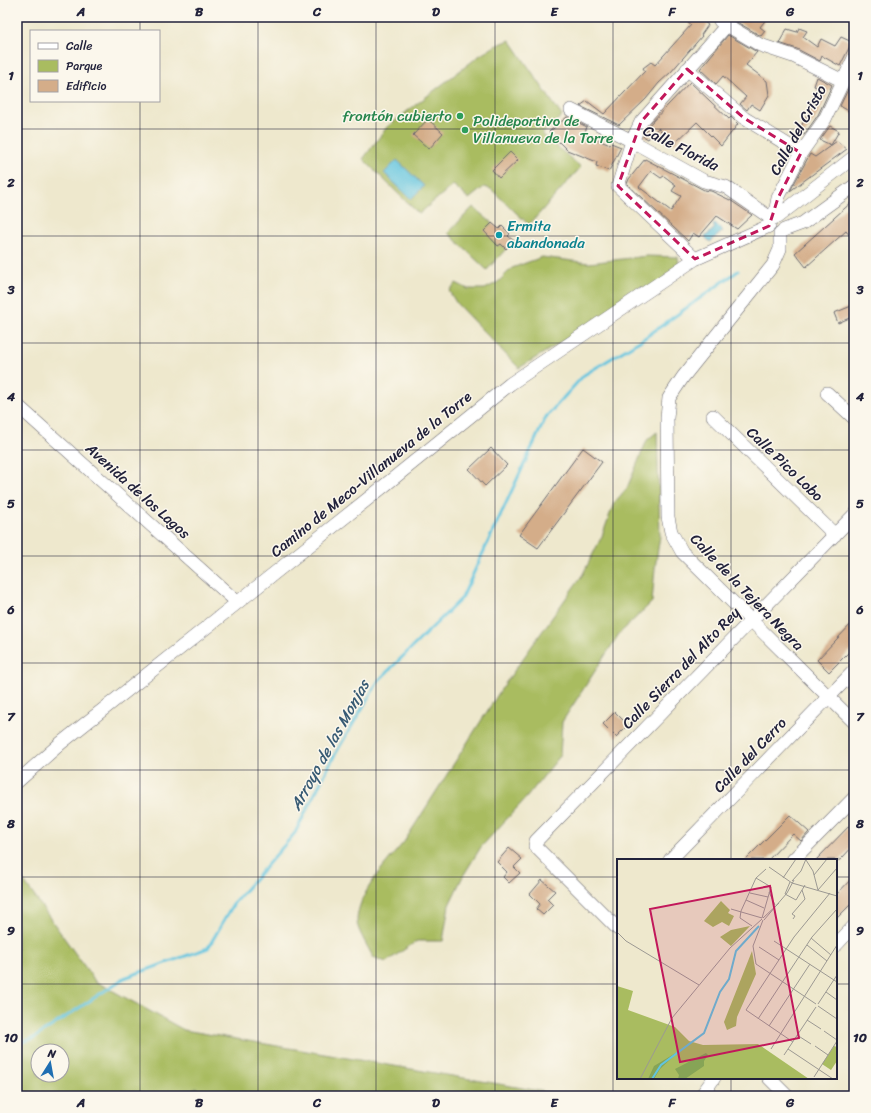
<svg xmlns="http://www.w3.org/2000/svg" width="871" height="1113" font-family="Sriracha,sans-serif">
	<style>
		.green { fill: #a9bc60; stroke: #666f4e; fill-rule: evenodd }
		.forest { fill: #86a456; stroke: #546348 }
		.water { fill: #61c4df; stroke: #42738d }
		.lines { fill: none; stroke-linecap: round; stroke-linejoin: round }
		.stream { stroke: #61c4df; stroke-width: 3 }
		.building { fill: #d4ad89; fill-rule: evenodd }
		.minor-casing { stroke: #69676e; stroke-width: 14 }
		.minor { stroke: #fff; stroke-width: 13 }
		.marked { fill: none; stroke: #c2185b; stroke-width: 3; stroke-dasharray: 8 5; stroke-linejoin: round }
		.grid { fill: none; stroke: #22223b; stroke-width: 1; stroke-opacity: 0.55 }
		.leisure-dot { fill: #2e9e5b; stroke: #fbf7ec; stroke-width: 1.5 }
		.culture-dot { fill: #0f9aa8; stroke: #fbf7ec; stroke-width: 1.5 }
		.labels { text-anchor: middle; stroke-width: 3; stroke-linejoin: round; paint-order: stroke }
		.leisure-label { font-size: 15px; fill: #27864d; stroke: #fbf7ec; text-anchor: end }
		.street-label { font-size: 15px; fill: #22223b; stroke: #fbf7ec }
		.culture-label { font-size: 15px; fill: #0d838f; stroke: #fbf7ec; text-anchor: start }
		.water-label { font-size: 16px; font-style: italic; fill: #385b74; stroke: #fbf7ec }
		.inset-river { fill: none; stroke: #61c4df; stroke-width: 2 }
		.inset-road { fill: none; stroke: #9c9993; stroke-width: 1 }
		.view { fill: #c2185b; fill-opacity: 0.15; stroke: #c2185b; stroke-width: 2 }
		.inset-edge { fill: none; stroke: #22223b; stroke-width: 2 }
		.neatline { fill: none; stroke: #22223b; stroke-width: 1.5 }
		.grid-label { font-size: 13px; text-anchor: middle; font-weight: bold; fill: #22223b }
	</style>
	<rect width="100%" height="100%" fill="#fbf7ec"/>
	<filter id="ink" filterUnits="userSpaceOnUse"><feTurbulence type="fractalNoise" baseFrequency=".025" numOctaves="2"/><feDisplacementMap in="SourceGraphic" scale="8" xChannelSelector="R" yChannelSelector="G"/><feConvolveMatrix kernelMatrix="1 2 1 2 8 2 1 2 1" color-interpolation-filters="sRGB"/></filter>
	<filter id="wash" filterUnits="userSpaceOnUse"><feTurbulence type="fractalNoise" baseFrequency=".012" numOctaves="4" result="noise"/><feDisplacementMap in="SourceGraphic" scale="16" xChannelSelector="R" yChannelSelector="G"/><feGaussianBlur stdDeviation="0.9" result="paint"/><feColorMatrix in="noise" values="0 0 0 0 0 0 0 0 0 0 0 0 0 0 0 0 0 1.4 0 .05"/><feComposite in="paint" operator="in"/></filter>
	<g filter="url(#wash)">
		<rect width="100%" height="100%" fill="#eee8cd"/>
		<!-- green -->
		<path class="green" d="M510 40 562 116 542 134 581 167 529 225 491 189 484 187 469 199 453 185 419 214 363 159 387 127 479 56 495 46Z
			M473 207 492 223 485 231 492 238 491 239 498 246 501 244 506 249 487 270 448 233Z
			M647 256 678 257 680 270 519 368 457 304 449 291 456 283 468 289H485L498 282 512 268 542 257 589 263Z
			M657 432 660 536 655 568 652 602 619 634 562 722 560 756 526 798 481 847 463 876 449 905 443 941H417L386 962 373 957C369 949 358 931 357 923 356 895 387 862 404 842L502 688 583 574 602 536 614 503 627 488 647 440Z
			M17 872 95 981 184 1030 569 1096H17ZM38 1051H62V1075H38Z"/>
		<!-- forest -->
		<path class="forest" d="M197 1087 206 1096H177Z"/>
		<!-- water -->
		<path class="water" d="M397 160 424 186 411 199 384 173Z
			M715 223 723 231 710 242 705 237 715 228 713 226Z"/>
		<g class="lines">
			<!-- stream -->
			<path class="stream" d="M17 1044 34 1038 124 978 208 948 234 903 295 833 334 756 379 680 462 598 546 417 584 375 643 339 738 271"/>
		</g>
		<g id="blocks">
			<!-- building -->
			<path class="building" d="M694 17H698L708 25 701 35 702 36 671 72 659 83 646 99 619 125 580 106 587 101 604 114 645 71 643 68 651 62 655 65 691 25 688 23Z
				M735 17H768L760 27 765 31 761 36 735 21Z
				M799 28 807 31 803 37 817 47 821 39 835 46 841 37 852 42 840 66 822 56 820 61 797 49 779 43 787 29 797 32Z
				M728 35 757 52 746 65 767 81 769 95 760 110 751 104 747 110 740 104 746 97 723 76 716 84 700 69Z
				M817 77 832 85 818 115 804 135 798 132 809 111 818 88 814 86Z
				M854 77V114L840 106Z
				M690 82 729 119 731 117 738 124 721 146 697 122 674 144 658 128 648 139 643 136 648 126Z
				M567 117 587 127 584 134 610 145 611 143 621 147 609 171 596 166 597 162 567 150 549 132Z
				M428 119 443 133 429 149 413 135Z
				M830 126 839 131 831 145 820 140Z
				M837 141 847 149 790 191 810 154 815 157Z
				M510 152 518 160 499 178 492 170Z
				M645 159 704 190 711 191 730 200 752 215 737 229 717 216 699 237 693 233 688 241 627 184 629 179ZM651 171 661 178 664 176 676 185 672 191 681 196 671 211 639 187Z
				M854 200V241L846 231 806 267 795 253Z
				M492 223 499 229 502 226 510 234 508 236 514 241 506 249 501 244 498 246 484 231Z
				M854 305V316L838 323 834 313Z
				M491 448 507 465 485 486 469 469Z
				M583 448 602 462 538 548 519 535Z
				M854 621V647L829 672 817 660Z
				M615 712 628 725 616 737 603 724Z
				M790 815 809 832 801 841 793 834 768 860H745Z
				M854 821V845L843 857 840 860H816Z
				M509 848 522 859 514 867 520 873 509 883 503 877 507 872 497 862Z
				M854 876V901L836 919V895Z
				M542 880 555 891 547 899 553 905 543 915 536 909 540 904 530 894Z"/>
		</g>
	</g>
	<g filter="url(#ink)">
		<use href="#blocks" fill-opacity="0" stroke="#69676e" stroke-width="1"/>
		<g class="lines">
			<defs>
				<path id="minor" d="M720 21 760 45 793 56 843 81
					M687 69 744 118 801 153
					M571 110 632 141 704 181 726 187 772 219
					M777 217 854 157
					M774 218 778 198 801 153 825 119 854 58
					M784 230 803 223 854 186
					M780 234V249L773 265 683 377 669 398 667 418 668 517 671 532 682 552 854 722
					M695 259 618 186 632 141 641 122 727 25V17
					M827 393 854 418
					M17 405 237 602
					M713 416 835 535
					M17 782 61 743 384 486 510 384 695 259 769 226
					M670 860 854 671
					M793 860 854 798
					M618 929 535 846 536 841 854 515
					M836 945 854 926
					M769 1078 787 1096
					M701 1096 714 1078
					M852 1096 854 1094"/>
			</defs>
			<!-- minor casing -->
			<use href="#minor" class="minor-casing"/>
			<!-- minor -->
			<use href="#minor" class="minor"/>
		</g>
	</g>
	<!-- marked area -->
	<path class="marked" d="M687 69 744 118 801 153 778 198 769 226 695 259 618 186 641 122Z"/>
	<!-- grid -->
	<path class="grid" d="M140 17V31M258 17V1096M376 17V1096M495 17V1096M613 17V1096M731 17V860M140 101V1096M17 129H854M17 236H854M17 343H854M17 450H854M17 556H854M17 663H854M17 770H854M17 877H618M836 877H854M17 984H618M836 984H854M731 1078V1096"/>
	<!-- markers -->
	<g class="leisure-dot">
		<circle cx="460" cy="116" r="4"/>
		<circle cx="465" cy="130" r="4"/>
	</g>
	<circle class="culture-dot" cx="499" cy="235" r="4"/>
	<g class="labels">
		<!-- leisure labels -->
		<g class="leisure-label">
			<text x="452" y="121">frontón cubierto</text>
			<text x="473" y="126" text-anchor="start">Polideportivo de<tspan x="473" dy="17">Villanueva de la Torre</tspan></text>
		</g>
		<!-- street labels -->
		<g class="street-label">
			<text transform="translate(798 130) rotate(-61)" y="5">Calle del Cristo</text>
			<text transform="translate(681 148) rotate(27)" y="5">Calle Florida</text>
			<text transform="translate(785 464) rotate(44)" y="5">Calle Pico Lobo</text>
			<text transform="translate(371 474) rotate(-39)" y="5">Camino de Meco-Villanueva de la Torre</text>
			<text transform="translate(138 491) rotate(42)" y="5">Avenida de los Lagos</text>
			<text transform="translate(747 592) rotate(46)" y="5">Calle de la Tejera Negra</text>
			<text transform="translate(681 668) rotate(-46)" y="5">Calle Sierra del Alto Rey</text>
			<text transform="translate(750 755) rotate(-46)" y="5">Calle del Cerro</text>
		</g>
		<!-- culture labels -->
		<g class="culture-label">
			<text x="507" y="231">Ermita<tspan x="507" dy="17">abandonada</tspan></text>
		</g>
		<!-- water labels -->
		<g class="water-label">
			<text transform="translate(329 745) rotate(-61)" y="6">Arroyo de las Monjas</text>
		</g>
	</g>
	<!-- overview -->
	<g transform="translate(617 859)">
		<rect width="220" height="220" fill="#eee8cd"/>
		<path d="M104 42 113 51 111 54 117 57 112 67 105 63 96 68 87 62ZM133 67 114 87 103 78 114 71ZM135 92 139 115 120 158 119 167 110 171 107 163ZM0 127 16 132 11 151 58 168 72 182 86 186 141 185 192 220H0ZM217 187 220 188V202L214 211 205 205Z" fill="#a9bc60"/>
		<path d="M62 192 43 210 37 220H31L37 207ZM89 194 91 196 87 202V207L68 220H61L62 216 58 210Z" fill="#86a456"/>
		<path class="inset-river" d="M35 220 44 206 87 174 103 133 112 120 119 92 142 67"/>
		<path class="inset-road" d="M189 1 196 12 201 31M152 8 175 24 220 37M197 16 210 0M139 19 154 28 145 59M166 19 179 0M175 22 184 12 189 0M201 31 220 9M152 33 158 46M133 34 151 38M168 35 179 41 188 26M168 35 173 23M129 41 147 49M114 50 145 59M146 59 162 44M176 60 178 57 175 55 188 40 185 31M146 61 136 87 139 105 199 145M147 61 170 34 177 21M135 67 123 59 124 52 139 19 149 10M0 73 9 82 82 126M194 79 214 96M157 82 220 123M190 86 210 102M142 88 162 101M209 133 220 141M201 145 220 116M201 147 220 160M141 160 195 78 220 50M190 161 204 170M152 167 193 105M207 172 220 181M180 176 194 185M176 183 129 151 177 78 213 34M198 187 211 196M154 190 220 86M171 190 216 220M167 196 199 148M197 218 220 182M23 220 55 159 113 89 145 60"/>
		<path class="view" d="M153 27 182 179 63 203 33 50Z"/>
		<rect width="220" height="220" class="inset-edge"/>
	</g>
	<!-- margin -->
	<rect width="871" height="1113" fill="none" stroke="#fbf7ec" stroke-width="44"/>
	<!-- legend -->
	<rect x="30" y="30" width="130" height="72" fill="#fbf7ec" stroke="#a4a2a5"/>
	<rect x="38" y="43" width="20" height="6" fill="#ffffff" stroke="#a4a2a5"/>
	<text x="66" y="50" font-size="12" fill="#22223b">Calle</text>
	<rect x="38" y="60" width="20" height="12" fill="#a9bc60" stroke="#a4a2a5"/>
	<text x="66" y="70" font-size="12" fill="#22223b">Parque</text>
	<rect x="38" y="80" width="20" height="12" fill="#d4ad89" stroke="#a4a2a5"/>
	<text x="66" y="90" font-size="12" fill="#22223b">Edificio</text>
	<!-- north arrow -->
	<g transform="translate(50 1063) rotate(11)"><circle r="19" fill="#fbf7ec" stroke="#a4a2a5"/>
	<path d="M0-3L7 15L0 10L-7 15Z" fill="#1f6fb2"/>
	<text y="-6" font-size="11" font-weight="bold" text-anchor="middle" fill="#22223b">N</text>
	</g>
	<rect x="22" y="22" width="827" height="1069" class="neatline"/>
	<g class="grid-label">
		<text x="81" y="16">A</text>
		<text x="199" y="16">B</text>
		<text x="317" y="16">C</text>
		<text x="436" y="16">D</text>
		<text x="554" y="16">E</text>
		<text x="672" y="16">F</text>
		<text x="790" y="16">G</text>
		<text x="11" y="80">1</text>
		<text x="860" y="80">1</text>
		<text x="11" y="187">2</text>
		<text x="860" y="187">2</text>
		<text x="11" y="294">3</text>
		<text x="860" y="294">3</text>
		<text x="11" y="401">4</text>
		<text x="860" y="401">4</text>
		<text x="11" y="508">5</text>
		<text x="860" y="508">5</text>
		<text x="11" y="614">6</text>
		<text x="860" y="614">6</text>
		<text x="11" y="721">7</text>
		<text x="860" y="721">7</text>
		<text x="11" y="828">8</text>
		<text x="860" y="828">8</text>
		<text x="11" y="935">9</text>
		<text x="860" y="935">9</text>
		<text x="11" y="1042">10</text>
		<text x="860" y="1042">10</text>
		<text x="81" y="1107">A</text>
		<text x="199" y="1107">B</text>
		<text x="317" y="1107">C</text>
		<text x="436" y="1107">D</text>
		<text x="554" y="1107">E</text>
		<text x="672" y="1107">F</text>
		<text x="790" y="1107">G</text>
	</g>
</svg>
